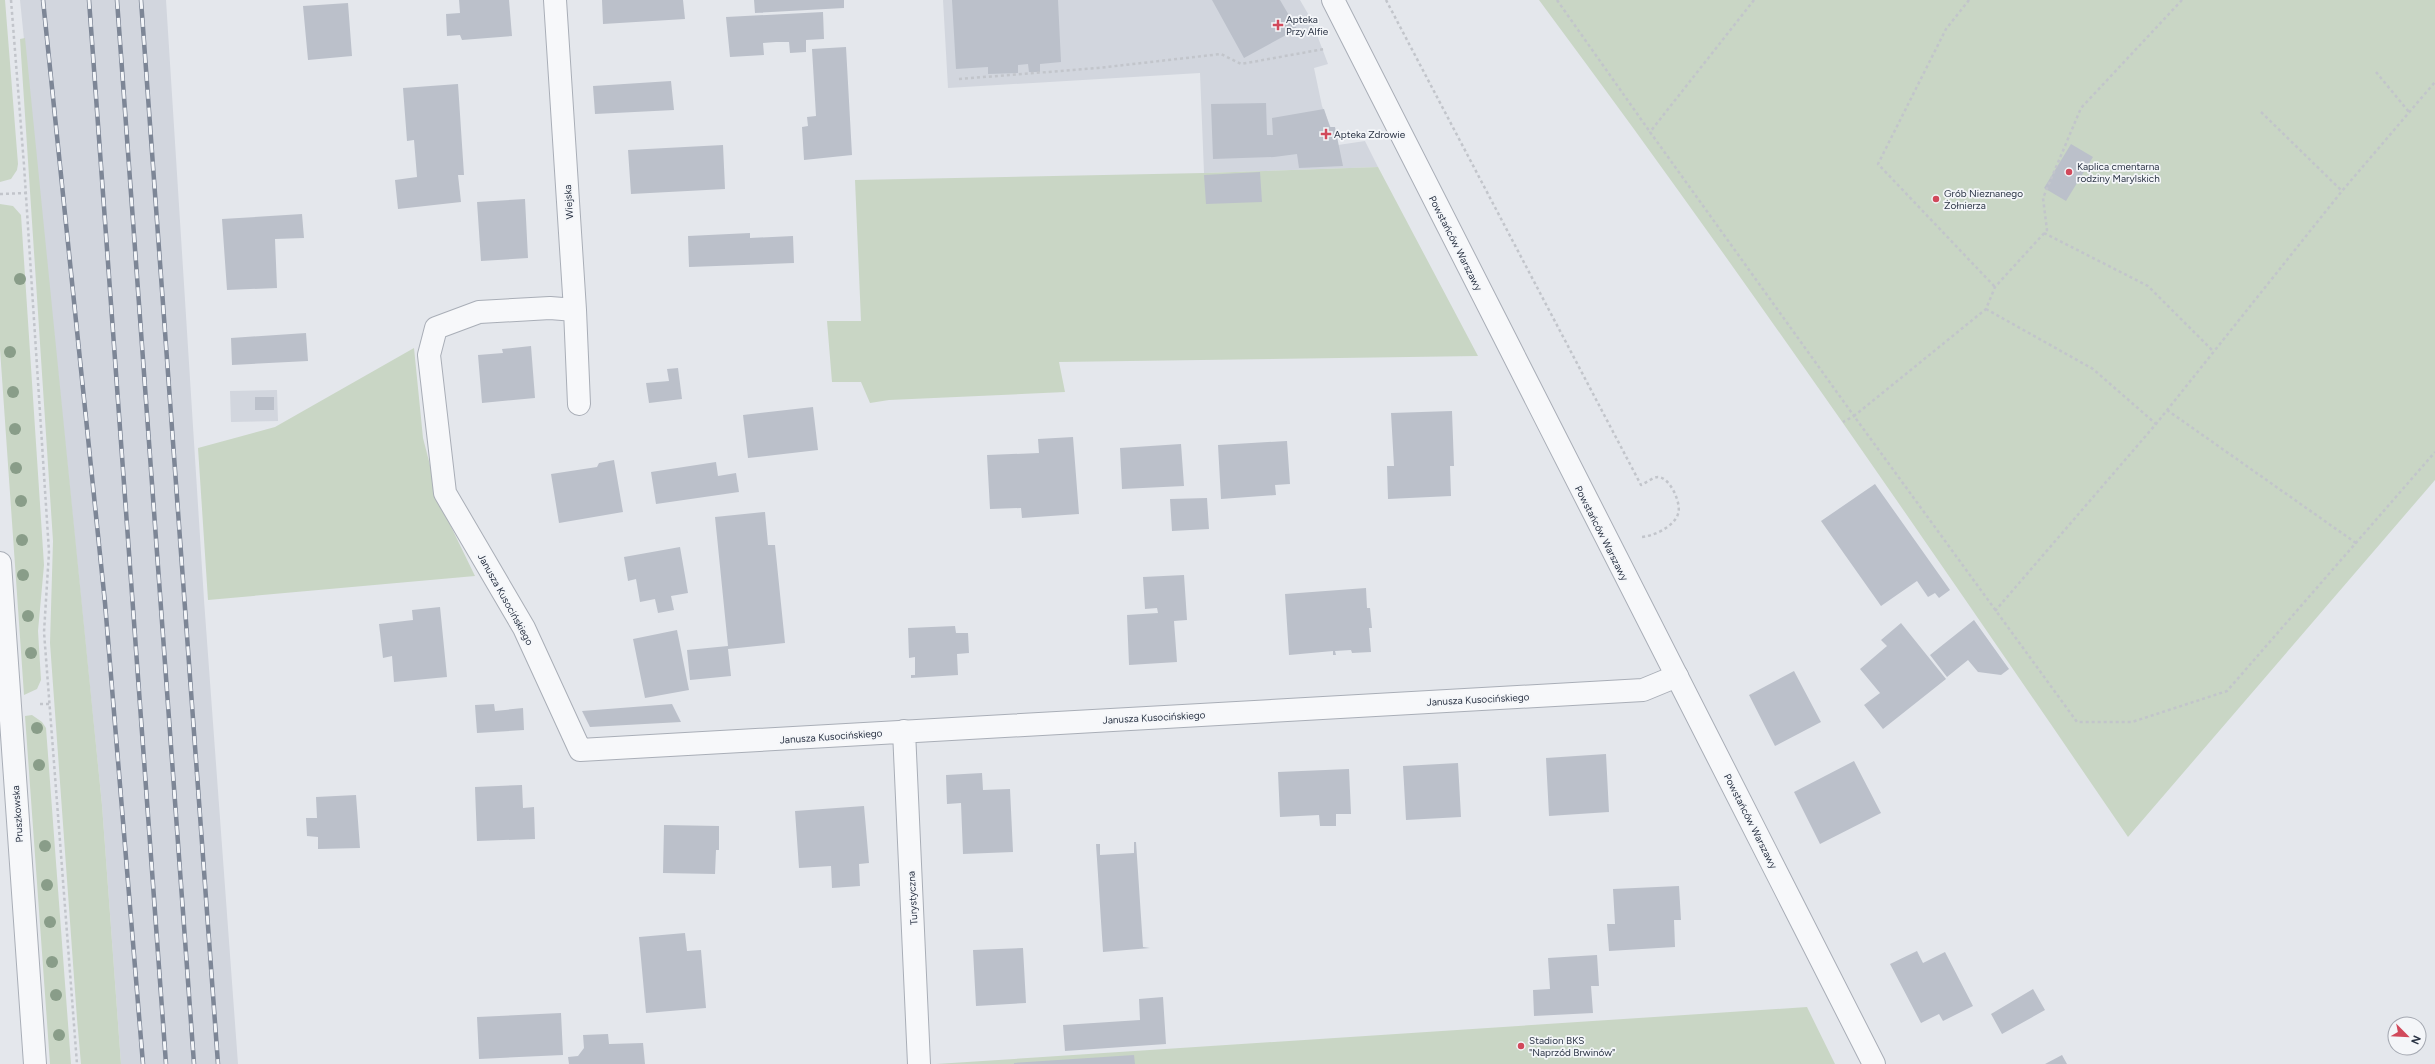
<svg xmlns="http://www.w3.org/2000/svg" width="2435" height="1064" font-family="Figtree,sans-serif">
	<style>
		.built { fill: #d2d6de }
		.green { fill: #c9d6c5 }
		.building { fill: #bbc0ca }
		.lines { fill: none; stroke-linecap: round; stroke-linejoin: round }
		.minor-casing { stroke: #a9aeb7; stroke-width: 24 }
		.tertiary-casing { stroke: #a9aeb7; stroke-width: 24 }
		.path { stroke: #c2c5cb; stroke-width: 2.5; stroke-dasharray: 3 3; stroke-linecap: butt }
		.minor { stroke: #f7f8fa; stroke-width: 22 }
		.tertiary { stroke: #f7f8fa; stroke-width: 22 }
		.rail-casing { stroke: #7d8696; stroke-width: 4.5 }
		.rail { stroke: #f4f6f9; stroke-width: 3; stroke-dasharray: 9; stroke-linecap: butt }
		.tree { fill: #899d89 }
		.poi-dot { fill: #d1495b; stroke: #f4f6f9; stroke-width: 1.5 }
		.labels { text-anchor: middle; stroke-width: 3.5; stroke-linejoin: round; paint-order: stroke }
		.poi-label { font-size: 10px; fill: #2b3445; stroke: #f4f6f9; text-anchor: start }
		.street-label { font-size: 10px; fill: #2b3445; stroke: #f4f6f9 }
	</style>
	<rect width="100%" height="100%" fill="#e4e7ec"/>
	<!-- built -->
	<path class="built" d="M20 0H166L204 600 238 1064H121L102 805Z
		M943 0H1300L1311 19 1328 64 1314 68 1322 106 1338 145 1365 141 1378 167 1204 173 1200 73 948 88Z
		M277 390 278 421 231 422 230 391Z"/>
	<!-- green -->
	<path class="green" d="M0 0H5L18 164 17 170 11 179 0 182Z
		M1539 0H2435V480L2128 837C1935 555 1743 274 1539 0Z
		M25 38 102 805 121 1064H81L77 1019 50 643 53 541 20 39Z
		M1378 167 1478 356 1059 362 1065 392 889 400 870 403 861 382H832L827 321H861L855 180 1204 173Z
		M0 204 13 206 21 215 44 565 38 631 41 680 37 689 24 695 0 349Z
		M414 348 423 438 440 504 475 576 208 600 198 448 275 427Z
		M32 715 42 722 46 728 71 1064H50L25 716Z
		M1807 1007 1835 1064H936Z"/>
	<!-- building -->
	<path class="building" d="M459 0H509L512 36 462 40 460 35 447 36 446 14 460 13Z
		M602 0H683L685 19 603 24Z
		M754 0H844V8L755 13Z
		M952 0H1058L1061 62 1040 64V72H1029L1028 64 1018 65V73L988 74V67L956 69Z
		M1212 0H1280L1297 29 1244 58Z
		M348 3 352 56 308 60 303 6Z
		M823 12 824 39 806 40V52L790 53 789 42H776L763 43 764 55 730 57 726 17Z
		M846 47 852 155 804 160 802 127 808 126 807 117 816 116 812 49Z
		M671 81 674 110 595 114 593 86Z
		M458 84 464 175H458L461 202 398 209 395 180 417 177 414 140 407 141 403 88Z
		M1266 103 1267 135H1273L1272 118 1324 109 1330 127H1335L1343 166 1299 168 1297 154 1274 157 1213 159 1211 104Z
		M2071 144 2093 157 2066 201 2044 188Z
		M723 145 725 189 631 194 628 150Z
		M1260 172 1262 202 1206 204 1204 175Z
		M525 199 528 258 481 261 477 202Z
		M302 214 304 238 275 239 277 288 227 290 222 219Z
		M750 233V238L793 236 794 263 689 267 688 236Z
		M306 333 308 361 232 365 231 338Z
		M531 346 535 398 482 403 478 355 503 353 502 349Z
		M678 368 682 399 649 403 646 383 669 381 667 369Z
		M255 397H274V410H255Z
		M813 407 818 450 748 458 743 415Z
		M1452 411 1454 466H1450L1451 496 1388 499 1387 466H1394L1391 413Z
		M1073 437 1079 514 1022 518 1021 508 990 509 987 455 1039 453 1038 439Z
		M1287 441 1290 484 1275 485 1276 495 1221 499 1218 445Z
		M1181 444 1184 486 1122 489 1120 448Z
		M614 460 623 512 559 523 551 474 597 467 599 463Z
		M716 462 718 476 736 473 739 492 656 504 651 472Z
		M1875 484 1950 590 1939 598 1935 593 1928 597 1917 581 1881 606 1821 521Z
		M1207 498 1209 529 1172 531 1170 499Z
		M765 512 768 545H775L785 643 728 649 731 676 690 680 687 650 728 646 715 517Z
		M680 547 688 593 671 596 674 610 658 613 655 599 640 602 636 579 628 581 624 557Z
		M1184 575 1187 620 1174 621 1177 662 1129 665 1127 615 1158 613 1157 608 1145 609 1143 577Z
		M1366 588 1367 608H1370L1372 628H1369L1371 652 1352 653 1351 650 1335 651 1336 655H1333V651L1289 655 1285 594Z
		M440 607 447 677 394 682 392 656 383 658 379 624 413 620 412 610Z
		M1974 620 2009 669 2001 675 1978 672 1968 660 1947 677 1930 655Z
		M1901 623 1946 679 1883 729 1864 705 1880 693 1860 669 1887 646 1881 640Z
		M955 626 956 633H968L969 653 957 654 958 675 911 678V675H915V657L909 658 908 628Z
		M677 630 689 690 645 698 633 639Z
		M1794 671 1821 722 1775 746 1749 695Z
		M494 704 495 711 523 708 524 730 477 733 475 705Z
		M672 704 681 722 590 727 582 711Z
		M1606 754 1609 812 1549 816 1546 758Z
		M1854 761 1881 813 1820 844 1794 792Z
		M1458 763 1461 817 1406 820 1403 766Z
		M1349 769 1351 814H1336V826H1320L1319 815 1280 817 1278 772Z
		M982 773 983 790 1010 789 1013 852 963 854 961 803 947 804 946 775Z
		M522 785 523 808 534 807 535 839 477 841 475 787Z
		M356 795 360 848 318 849V837L307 836 306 818H317L316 797Z
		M864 806 869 863 859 864 860 886 832 888 831 866 799 868 795 811Z
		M664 825 719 826V850H716L715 874 663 873Z
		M1134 842H1136L1143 947 1150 948 1103 952 1096 844H1100V855L1134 853Z
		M1679 886 1681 920H1674L1675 947 1609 951 1607 924H1615L1613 889Z
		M685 933 687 951 701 950 706 1008 646 1013 639 937Z
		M1023 948 1026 1003 976 1006 973 950Z
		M1917 951 1923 963 1945 952 1973 1006 1943 1021 1939 1014 1921 1023 1890 964Z
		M1597 955 1599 986H1591L1593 1013 1534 1016 1533 990 1550 989 1548 958Z
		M2033 989 2045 1010 2002 1034 1991 1014Z
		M1163 997 1166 1044 1065 1051 1063 1025 1140 1020 1139 999Z
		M561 1013 563 1055 479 1059 477 1017Z
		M608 1034 609 1044 643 1043 645 1064H569L568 1057 578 1056 584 1048 583 1035Z
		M1134 1055 1135 1064H1014V1063Z
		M2062 1055 2067 1064H2045Z"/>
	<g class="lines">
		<defs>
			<path id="minor" d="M555 0 575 310 579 404
				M575 310 550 308 479 312 436 328 429 355 445 493 524 628 580 750 1643 690 1677 676
				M0 563 35 1064
				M904 731 919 1064"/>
			<path id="tertiary" d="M1333 0 1874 1064"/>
		</defs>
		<!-- minor casing -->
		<use href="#minor" class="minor-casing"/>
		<!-- tertiary casing -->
		<use href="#tertiary" class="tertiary-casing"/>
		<!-- path -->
		<path class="path" d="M11 0 24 165 49 552 44 632 77 1064
			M1386 0 1641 485C1646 483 1653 477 1658 477 1670 477 1682 504 1678 514 1674 527 1652 537 1640 537
			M1557 0 1650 132
			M1754 0 1650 132 1854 416 1843 422
			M1969 0 1946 29 1878 164 1995 287
			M2182 0 2081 108 2043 198 2047 230 1995 287 1986 309 1854 416 2077 722H2132L2227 691 2435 452
			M2376 72 2409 112
			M959 79 1098 68 1221 54 1241 64 1324 49
			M2261 112 2342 191
			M0 194 26 193
			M2044 233 2148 286 2213 351
			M1986 309 2093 369 2156 424
			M2167 410 2356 543
			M1995 611 2156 424 2342 191 2435 82
			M40 704H50"/>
		<!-- minor -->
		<use href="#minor" class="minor"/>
		<!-- tertiary -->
		<use href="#tertiary" class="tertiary"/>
		<defs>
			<path id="rail" d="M43 0 105 603 143 1064
				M89 0 166 1064
				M117 0 194 1064
				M141 0 218 1064"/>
		</defs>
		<!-- rail casing -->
		<use href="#rail" class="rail-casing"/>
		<!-- rail -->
		<use href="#rail" class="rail"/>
	</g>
	<!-- trees -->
	<g class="tree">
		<circle cx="20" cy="279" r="6"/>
		<circle cx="10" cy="352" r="6"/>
		<circle cx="13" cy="392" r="6"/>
		<circle cx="15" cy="429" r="6"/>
		<circle cx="16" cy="468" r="6"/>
		<circle cx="21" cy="501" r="6"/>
		<circle cx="22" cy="540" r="6"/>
		<circle cx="23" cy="575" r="6"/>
		<circle cx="28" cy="616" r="6"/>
		<circle cx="31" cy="653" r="6"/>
		<circle cx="37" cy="728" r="6"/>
		<circle cx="39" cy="765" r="6"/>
		<circle cx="45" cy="846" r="6"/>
		<circle cx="47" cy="885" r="6"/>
		<circle cx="50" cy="922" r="6"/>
		<circle cx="52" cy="962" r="6"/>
		<circle cx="56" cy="995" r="6"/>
		<circle cx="59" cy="1035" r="6"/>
	</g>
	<!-- markers -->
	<g class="poi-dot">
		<path d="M1276 19h4v4h4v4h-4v4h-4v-4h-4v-4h4z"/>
		<path d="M1324 128h4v4h4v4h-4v4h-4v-4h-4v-4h4z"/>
		<circle cx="2069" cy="172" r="4"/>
		<circle cx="1936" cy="199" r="4"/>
		<circle cx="1521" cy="1046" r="4"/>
	</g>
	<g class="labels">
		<!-- poi labels -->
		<g class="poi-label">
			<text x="1286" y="23">Apteka<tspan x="1286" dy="12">Przy Alfie</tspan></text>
			<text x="1334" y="138">Apteka Zdrowie</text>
			<text x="2077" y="170">Kaplica cmentarna<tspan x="2077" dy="12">rodziny Marylskich</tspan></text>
			<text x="1944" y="197">Grób Nieznanego<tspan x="1944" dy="12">Żołnierza</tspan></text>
			<text x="1529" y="1044">Stadion BKS<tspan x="1529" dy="12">"Naprzód Brwinów"</tspan></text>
		</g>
		<!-- street labels -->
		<g class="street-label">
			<text transform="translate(568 202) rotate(-94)" y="4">Wiejska</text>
			<text transform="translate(1456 243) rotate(63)" y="4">Powstańców Warszawy</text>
			<text transform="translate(1602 533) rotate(63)" y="4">Powstańców Warszawy</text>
			<text transform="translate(506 599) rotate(61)" y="4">Janusza Kusocińskiego</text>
			<text transform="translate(1478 699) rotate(-3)" y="4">Janusza Kusocińskiego</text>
			<text transform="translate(1154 717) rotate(-3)" y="4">Janusza Kusocińskiego</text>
			<text transform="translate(831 736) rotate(-4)" y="4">Janusza Kusocińskiego</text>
			<text transform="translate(17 814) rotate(-94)" y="4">Pruszkowska</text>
			<text transform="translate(1751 821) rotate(63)" y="4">Powstańców Warszawy</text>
			<text transform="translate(912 898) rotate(-93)" y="4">Turystyczna</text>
		</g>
	</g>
	<!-- north arrow -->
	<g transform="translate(2407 1036) rotate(114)"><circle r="19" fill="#f4f6f9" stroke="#a4a8b1"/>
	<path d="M0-3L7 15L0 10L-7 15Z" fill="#d1495b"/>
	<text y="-6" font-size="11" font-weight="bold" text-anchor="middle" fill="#2b3445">N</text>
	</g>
</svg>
